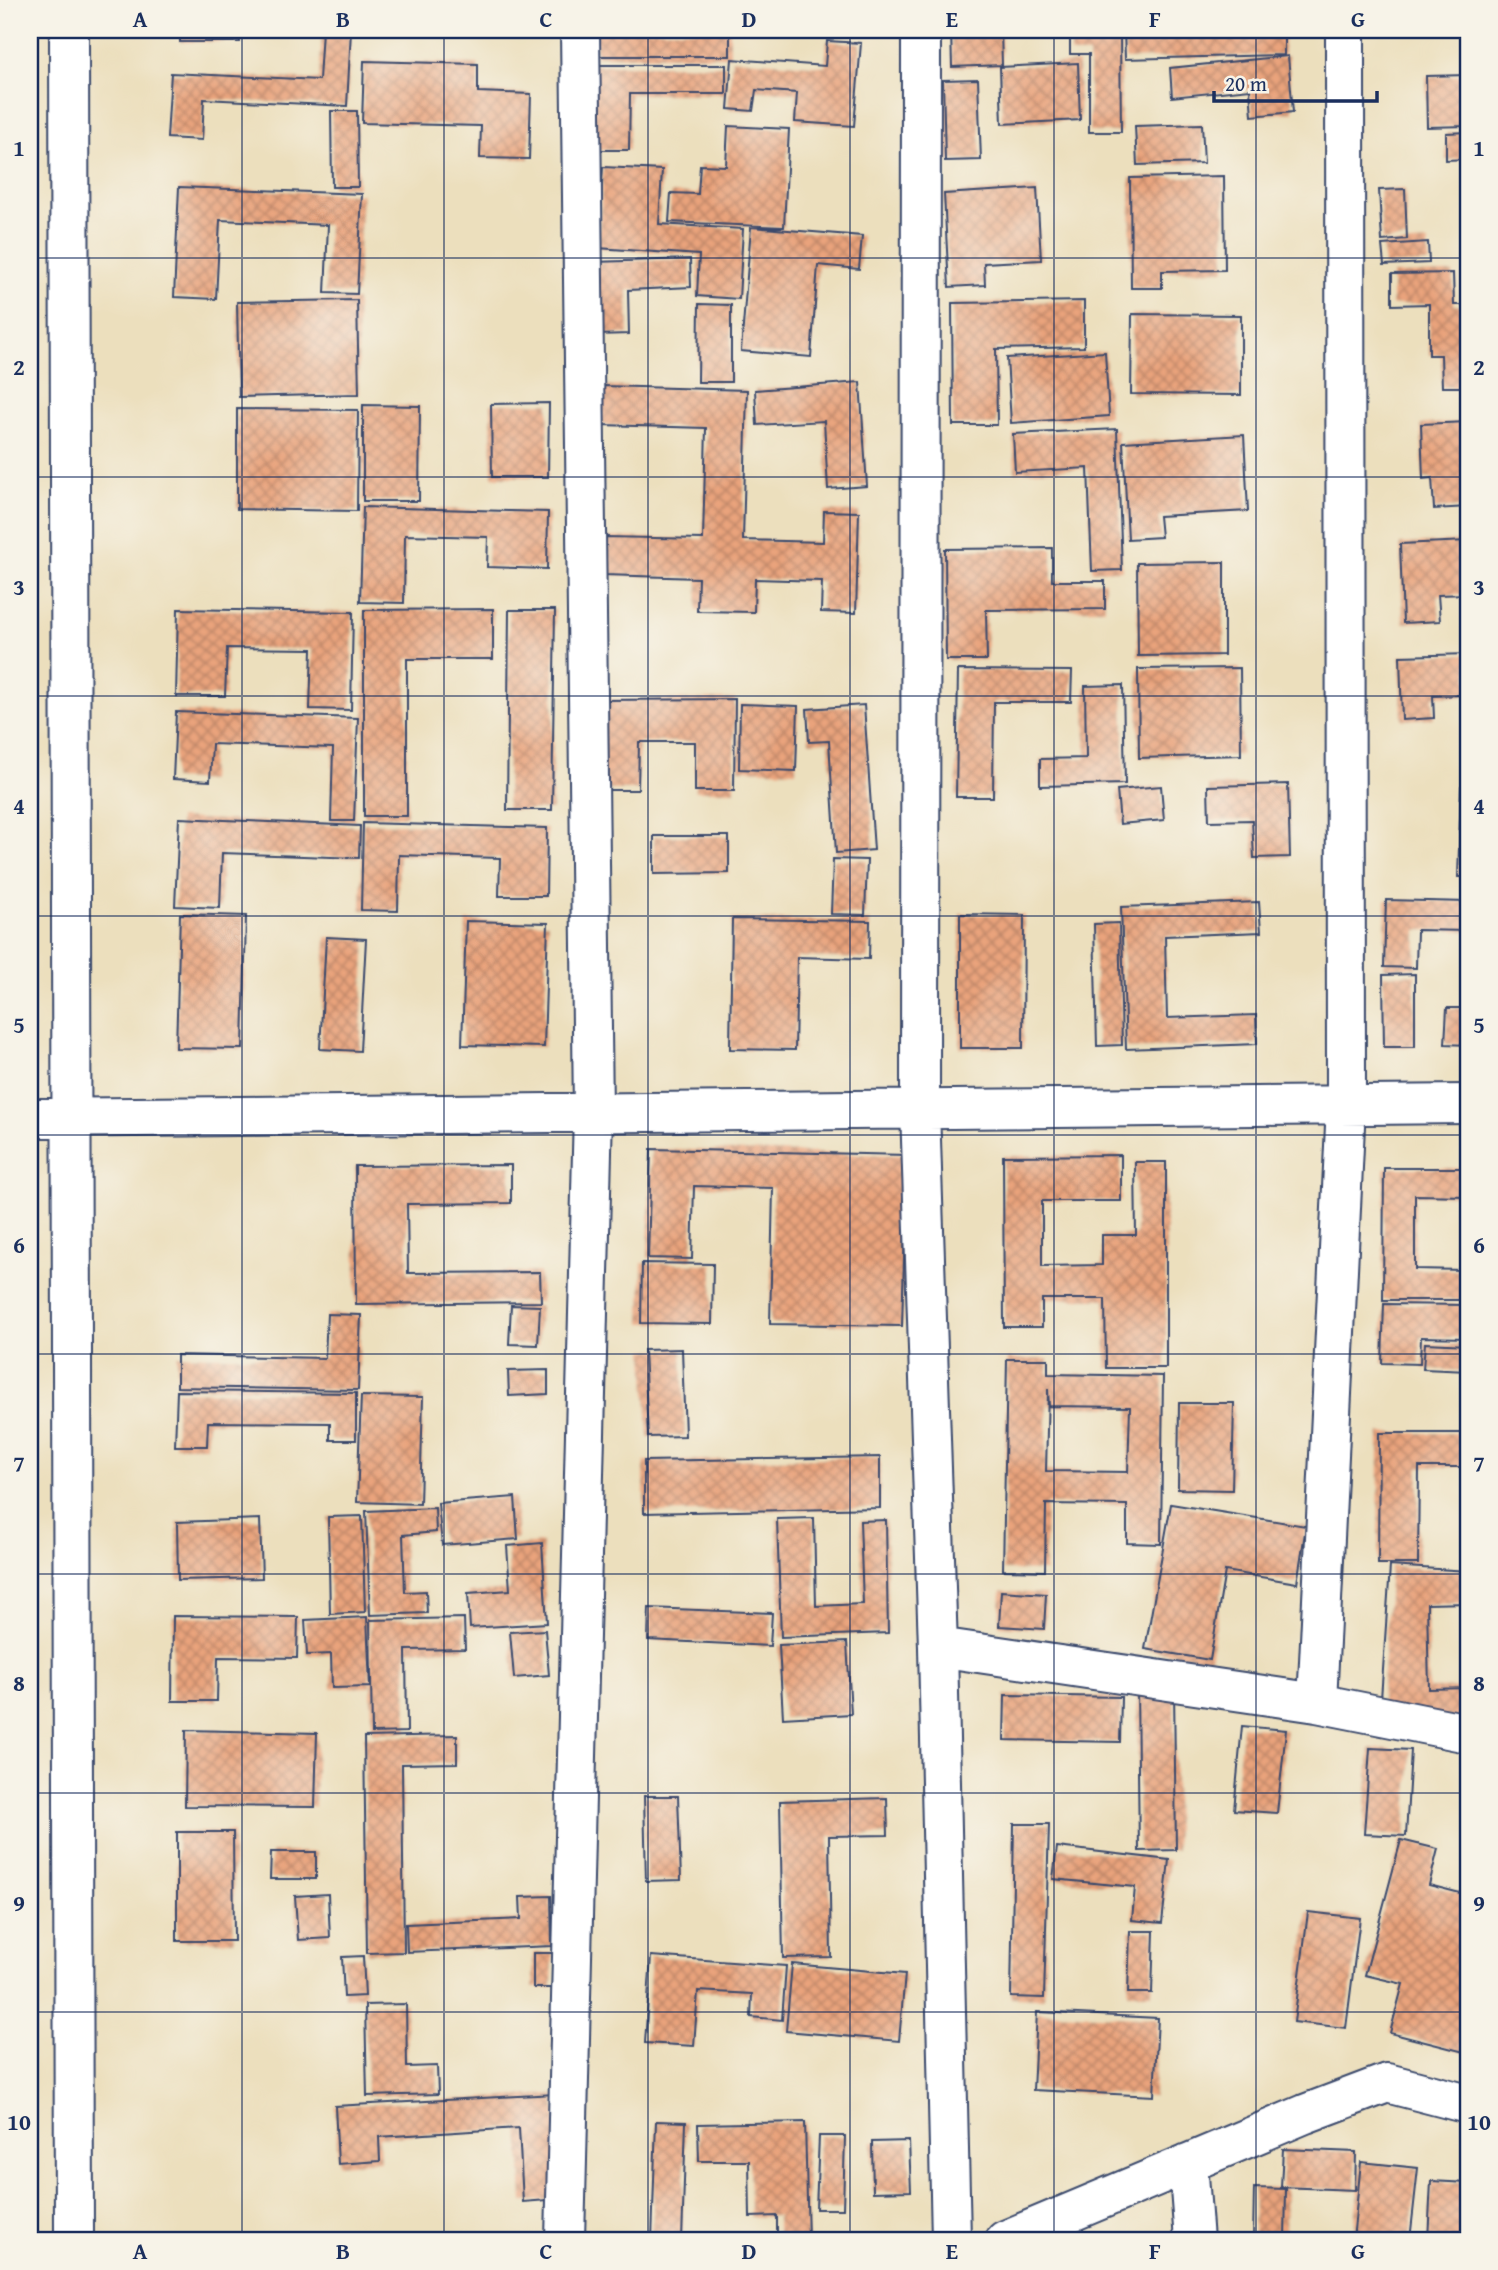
<svg xmlns="http://www.w3.org/2000/svg" width="1498" height="2270" font-family="'Gentium Book Plus',serif">
	<style>
		.building { fill: url(#building-cross-hatch); fill-rule: evenodd }
		.lines { fill: none; stroke-linecap: round; stroke-linejoin: round }
		.minor-casing { stroke: #3a496c; stroke-width: 42 }
		.minor { stroke: #fff; stroke-width: 38 }
		.grid { fill: none; stroke: #1b2f5e; stroke-width: 2; stroke-opacity: 0.55 }
		.neatline { fill: none; stroke: #1b2f5e; stroke-width: 2.5 }
		.grid-label { font-size: 23px; text-anchor: middle; font-weight: bold; fill: #1b2f5e }
	</style>
	<defs>
		<pattern id="building-cross-hatch" width="8" height="8" patternUnits="userSpaceOnUse" patternTransform="scale(1.75)"><rect width="8" height="8" fill="#e9a37b"/><path d="M0 0l8 8M0 8l8-8" fill="none" stroke="#bc8568"/></pattern>
	</defs>
	<rect width="100%" height="100%" fill="#f7f3e8"/>
	<filter id="ink" filterUnits="userSpaceOnUse"><feTurbulence type="fractalNoise" baseFrequency=".0143" numOctaves="2"/><feDisplacementMap in="SourceGraphic" scale="14" xChannelSelector="R" yChannelSelector="G"/><feConvolveMatrix kernelMatrix="1 2 1 2 8 2 1 2 1" color-interpolation-filters="sRGB"/></filter>
	<filter id="wash" filterUnits="userSpaceOnUse"><feTurbulence type="fractalNoise" baseFrequency=".00686" numOctaves="4" result="noise"/><feDisplacementMap in="SourceGraphic" scale="28" xChannelSelector="R" yChannelSelector="G"/><feGaussianBlur stdDeviation="1.57" result="paint"/><feColorMatrix in="noise" values="0 0 0 0 0 0 0 0 0 0 0 0 0 0 0 0 0 1.4 0 .05"/><feComposite in="paint" operator="in"/></filter>
	<g filter="url(#wash)">
		<rect width="100%" height="100%" fill="#ecdfbd"/>
		<g id="blocks">
			<!-- building -->
			<path class="building" d="M180 30H240V42H180Z
				M322 30H351L347 106 204 99 202 140 167 138 171 73 319 80Z
				M596 30H730V56H596Z
				M951 30H1001L1002 65 952 67Z
				M1070 30H1120L1121 132H1089V54H1070Z
				M1124 30H1284V55L1125 59Z
				M827 41 861 43 854 126 795 122 797 93 756 90 753 111 728 109 732 59 825 66Z
				M1288 56 1293 112 1252 116 1250 89 1172 97 1170 68Z
				M364 61 478 64V92L531 94 529 159 480 158 481 126 362 123Z
				M1078 63 1080 120 1002 124 1000 67Z
				M592 65H726V94H630L629 150H592Z
				M1468 75V126L1427 127 1426 76Z
				M978 79 981 160 945 161 943 80Z
				M331 111H357L358 187H332Z
				M1202 124 1204 163 1137 165 1135 126Z
				M728 126 789 129 784 227 669 222 671 193 698 194 700 165 726 166Z
				M1468 132V159L1446 160V133Z
				M603 167 662 170 659 224 743 229 739 299 697 296 699 255 598 248Z
				M1224 176 1225 270 1162 271V288H1131L1130 178Z
				M179 187 362 194 357 294 325 293 328 225 220 220 216 299 174 297Z
				M1037 188 1041 260 984 263 985 285 949 287 944 194Z
				M1405 189 1407 239 1382 241 1379 190Z
				M751 227 862 236 859 269 818 265 811 357 741 351Z
				M1428 242 1429 263 1384 265 1382 245Z
				M690 259 691 287 628 290 629 334 596 335 594 262Z
				M1453 273 1454 305H1468V387H1442L1441 355H1429V304L1392 305V274Z
				M357 300 359 394 239 397 237 302Z
				M1084 301V347L996 349 997 425H953L952 303Z
				M699 304 731 305V382H698Z
				M1132 314 1241 315V395L1131 394Z
				M1105 352 1109 416 1011 423 1007 358Z
				M860 382 867 486 828 489 824 421 757 425 755 390Z
				M603 386 747 390 743 540 823 542 824 511 859 512 856 613 821 612 822 581 755 579 754 612 697 611 698 578 605 575 606 537 703 539 706 428 602 425Z
				M549 403 548 477H492L491 404Z
				M363 405 420 406 419 501H363Z
				M237 409 358 410 357 511 237 509Z
				M1468 422V507L1434 509 1432 478 1423 479 1421 424Z
				M1117 429 1122 570 1092 571 1088 468 1015 472 1013 434Z
				M1244 435 1248 511 1159 516 1161 537 1128 539 1123 442Z
				M363 507 548 512 547 569 487 567 488 537 405 535 404 603 360 602Z
				M1468 541V594L1438 595 1440 621 1403 623 1400 544Z
				M1052 548V581H1105V609L986 610 987 660H946L945 549Z
				M1224 562V655L1138 656 1137 563Z
				M178 609 353 612 351 710 310 709 312 649 227 648 225 696H176Z
				M493 609V659H407V816H364V610Z
				M509 610H555L552 810H507Z
				M1468 654V695L1433 696 1434 718 1402 720 1400 656Z
				M1240 668 1241 755 1139 758 1138 669Z
				M958 670 1072 671 1071 702H994L993 797H956Z
				M1123 685 1125 784 1040 786V759L1086 758 1085 686Z
				M735 699 734 791H695V742H639L638 790H599L600 700Z
				M740 704 798 706 796 771 739 769Z
				M864 705 874 850 836 853 829 741 809 742 807 709Z
				M176 712 358 718 354 821H331L333 748 212 744 210 781 173 779Z
				M1288 784 1290 857 1254 858 1252 820 1209 821 1208 786Z
				M1161 786 1164 820 1120 824 1117 790Z
				M1461 786H1468V877H1458Z
				M179 818 360 826 359 858 222 853 220 908 175 906Z
				M363 823 547 828 546 896H499L500 858 399 855 398 911 361 910Z
				M654 836H729V873L654 874Z
				M833 859 867 860 865 915 831 914Z
				M1386 900 1468 902V931L1417 930 1416 968 1384 967Z
				M1259 902 1261 932 1165 936 1167 1018 1256 1015 1257 1044 1126 1049 1121 907Z
				M180 914 246 916 243 1049 176 1048Z
				M960 914 1024 915 1023 1048H960Z
				M732 919 870 921 869 959 797 957 795 1050 730 1049Z
				M466 921 548 923 544 1047 462 1045Z
				M1119 923 1122 1045 1097 1046 1094 924Z
				M326 937 366 939 360 1051 320 1049Z
				M1415 974V1047H1384L1383 975Z
				M1447 1008H1468V1045L1445 1044Z
				M651 1149 907 1155 902 1326 770 1324 773 1188 694 1186 692 1259 648 1258Z
				M1121 1155V1201H1042V1266L1102 1265V1235H1136L1135 1162H1166V1368H1106L1105 1299H1042V1327H1004L1003 1156Z
				M511 1165V1203L407 1204 408 1273 540 1272 541 1302 356 1304 355 1166Z
				M1384 1168H1468V1196L1415 1195V1269L1464 1270 1465 1300H1383Z
				M642 1263 713 1264 712 1324 641 1323Z
				M1384 1304 1468 1305V1338L1421 1337 1420 1364 1382 1363Z
				M511 1305 540 1306 538 1345 509 1344Z
				M327 1314 361 1315 358 1390 177 1387V1355L325 1358Z
				M1425 1343 1468 1345V1371L1423 1369Z
				M682 1349 685 1436 648 1437 644 1350Z
				M1007 1359H1048V1374L1163 1376 1161 1544 1127 1543V1505L1046 1504 1045 1571 1003 1570ZM1048 1389 1049 1406 1130 1407 1128 1472 1046 1471Z
				M548 1370V1394L509 1396 508 1371Z
				M177 1391 356 1393V1440H330V1423L208 1422 207 1446H175Z
				M361 1396 423 1397 420 1504 357 1502Z
				M1179 1403H1234L1232 1490 1178 1489Z
				M1379 1433H1468V1467H1419L1418 1564H1378Z
				M880 1457V1508L644 1513V1461Z
				M515 1497 518 1539 442 1545 438 1503Z
				M1171 1504 1306 1526 1297 1583 1225 1571 1210 1660 1145 1649Z
				M435 1508 436 1532 403 1535 405 1592 426 1591 427 1613 370 1615 366 1511Z
				M362 1516 365 1612 330 1614 328 1517Z
				M814 1518 816 1606 863 1604 860 1521 886 1520 888 1633 781 1637 777 1519Z
				M260 1519 262 1578 178 1580 177 1522Z
				M542 1543 547 1623 470 1628 468 1593 510 1590 507 1546Z
				M1390 1566 1468 1571V1603L1427 1604 1429 1689 1468 1688V1719L1380 1714Z
				M1001 1591 1046 1594 1044 1629 999 1626Z
				M649 1608 772 1613 770 1646 648 1640Z
				M173 1616 298 1617 297 1658 218 1657 217 1701H172Z
				M367 1617 370 1687 332 1688 331 1654 307 1655 305 1620Z
				M464 1618 465 1649 406 1650 407 1732 372 1733 370 1620Z
				M545 1630 549 1675 514 1678 510 1632Z
				M847 1642 851 1714 783 1718 779 1645Z
				M1137 1688H1174L1176 1850 1139 1851Z
				M1005 1695 1121 1697 1120 1742 1004 1740Z
				M1242 1726 1286 1730 1277 1813 1234 1810Z
				M186 1730 317 1733 315 1807 185 1806Z
				M457 1735V1763L402 1764 404 1952 367 1953 364 1737Z
				M1370 1748 1411 1750 1406 1836 1364 1834Z
				M644 1796H678L681 1880 646 1881Z
				M887 1798 888 1835 829 1836 831 1957 783 1958 780 1801Z
				M1014 1824H1049L1044 1998 1011 1997Z
				M177 1832H233L234 1941H177Z
				M1401 1840 1438 1849 1429 1885 1468 1895V2053L1390 2033 1403 1984 1365 1975Z
				M1057 1847 1169 1860 1162 1923 1132 1920 1135 1887 1053 1879Z
				M271 1852H316V1879H270Z
				M328 1894 330 1938 298 1940 295 1896Z
				M551 1896 552 1946 407 1952 406 1924 521 1919 520 1897Z
				M1308 1912 1360 1918 1346 2028 1294 2022Z
				M1130 1931H1154L1152 1993H1128Z
				M533 1953H553L552 1988H533Z
				M363 1956 365 1996 344 1997 342 1957Z
				M651 1956 786 1966 782 2020 751 2017 752 1994 698 1991 694 2046 645 2043Z
				M792 1964 905 1974 899 2041 786 2031Z
				M406 2004 407 2067 437 2066 438 2094 367 2096 365 2005Z
				M1037 2012 1158 2018 1154 2096 1033 2090Z
				M555 2094 560 2199 523 2202 519 2128 379 2137 380 2161 338 2164 335 2106Z
				M656 2121 686 2122 682 2240H652Z
				M805 2122 808 2240H777V2216L750 2217 749 2161H699L698 2124Z
				M819 2136H845L843 2209H816Z
				M909 2141 911 2191 873 2192 872 2142Z
				M1283 2149 1356 2152 1355 2190 1281 2187Z
				M1361 2162 1418 2168 1410 2240H1353Z
				M1431 2181 1468 2183V2240H1428Z
				M1254 2188 1286 2189 1285 2240H1253Z"/>
		</g>
	</g>
	<g filter="url(#ink)">
		<use href="#blocks" fill-opacity="0" stroke="#3a496c" stroke-width="2"/>
		<g class="lines">
			<defs>
				<path id="minor" d="M69 30 74 2240
					M921 30 920 1110 938 1647 951 2240
					M30 1118 1468 1104
					M938 1647 1317 1703 1468 1733
					M1317 1703 1346 1105 1345 30
					M1188 2163 1194 2240
					M565 2240 593 1112 580 30
					M1005 2240 1305 2114 1387 2083 1468 2104"/>
			</defs>
			<!-- minor casing -->
			<use href="#minor" class="minor-casing"/>
			<!-- minor -->
			<use href="#minor" class="minor"/>
		</g>
	</g>
	<!-- grid -->
	<path class="grid" d="M242 30V2240M444 30V2240M648 30V2240M850 30V2240M1054 30V2240M1256 30V2240M30 258H1468M30 477H1468M30 696H1468M30 916H1468M30 1135H1468M30 1354H1468M30 1574H1468M30 1793H1468M30 2012H1468"/>
	<!-- margin -->
	<rect width="1498" height="2270" fill="none" stroke="#f7f3e8" stroke-width="77"/>
	<!-- scale -->
	<path d="M1214 91v10h163v-10" fill="none" stroke="#1b2f5e" stroke-width="3.5"/>
	<text x="1225" y="91" font-size="21" fill="#1b2f5e" stroke="#f7f3e8" stroke-width="5" paint-order="stroke">20 m</text>
	<rect x="38" y="38" width="1422" height="2194" class="neatline"/>
	<g class="grid-label">
		<text x="140" y="27">A</text>
		<text x="343" y="27">B</text>
		<text x="546" y="27">C</text>
		<text x="749" y="27">D</text>
		<text x="952" y="27">E</text>
		<text x="1155" y="27">F</text>
		<text x="1358" y="27">G</text>
		<text x="19" y="156">1</text>
		<text x="1479" y="156">1</text>
		<text x="19" y="375">2</text>
		<text x="1479" y="375">2</text>
		<text x="19" y="595">3</text>
		<text x="1479" y="595">3</text>
		<text x="19" y="814">4</text>
		<text x="1479" y="814">4</text>
		<text x="19" y="1033">5</text>
		<text x="1479" y="1033">5</text>
		<text x="19" y="1253">6</text>
		<text x="1479" y="1253">6</text>
		<text x="19" y="1472">7</text>
		<text x="1479" y="1472">7</text>
		<text x="19" y="1691">8</text>
		<text x="1479" y="1691">8</text>
		<text x="19" y="1911">9</text>
		<text x="1479" y="1911">9</text>
		<text x="19" y="2130">10</text>
		<text x="1479" y="2130">10</text>
		<text x="140" y="2259">A</text>
		<text x="343" y="2259">B</text>
		<text x="546" y="2259">C</text>
		<text x="749" y="2259">D</text>
		<text x="952" y="2259">E</text>
		<text x="1155" y="2259">F</text>
		<text x="1358" y="2259">G</text>
	</g>
</svg>
